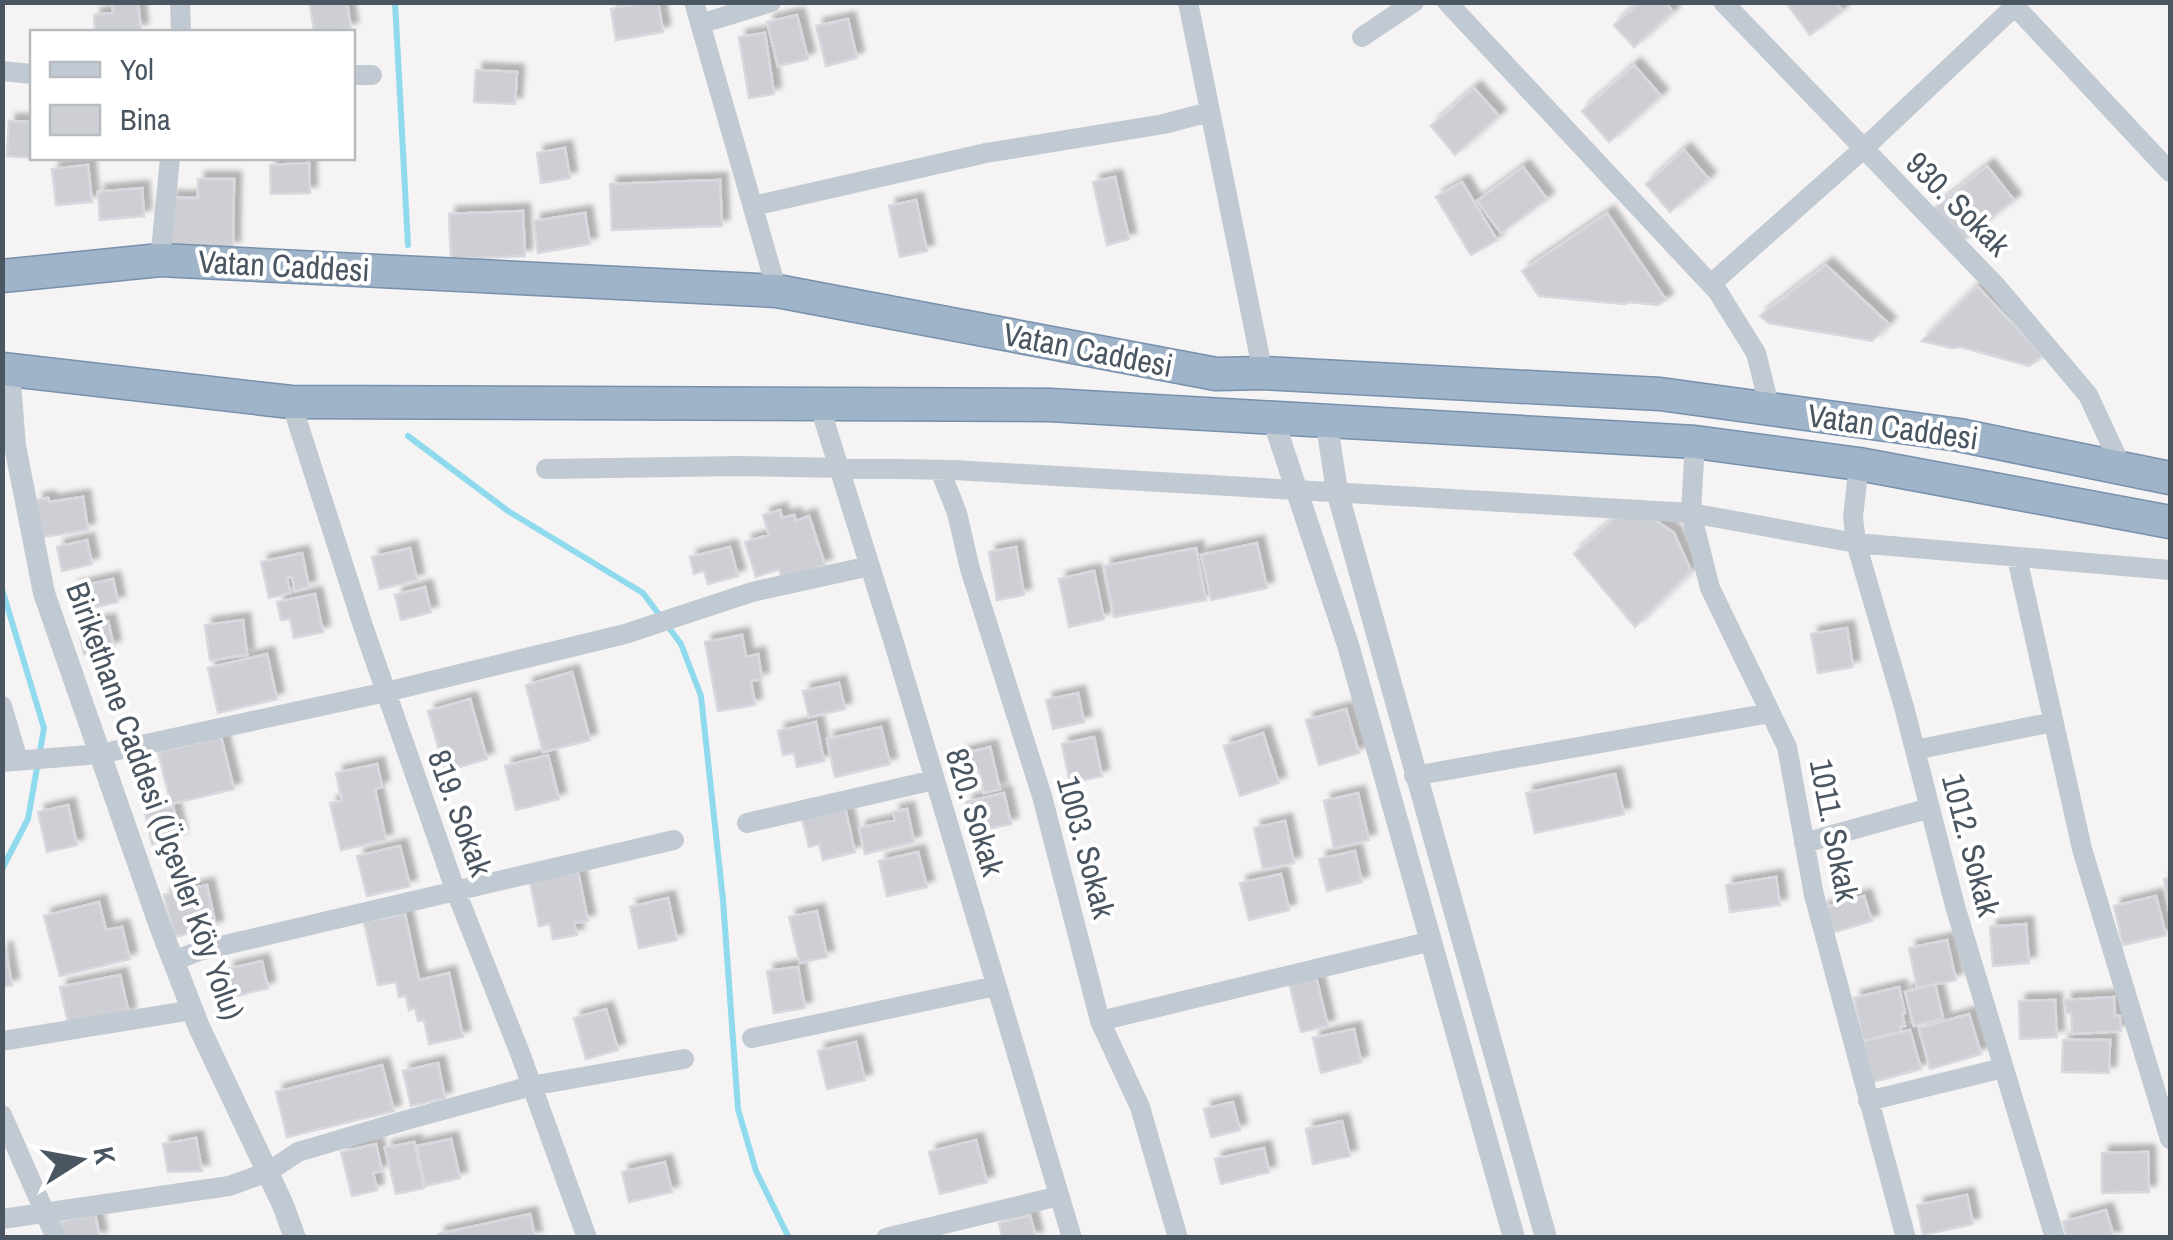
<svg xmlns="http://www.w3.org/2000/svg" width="2173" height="1240" font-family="'Archivo Narrow',sans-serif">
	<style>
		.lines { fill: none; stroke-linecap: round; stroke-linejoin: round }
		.stream { stroke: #90daee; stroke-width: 6 }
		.building { fill: #cdcfd5; stroke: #d7d9de; stroke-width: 2.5; filter: url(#shadow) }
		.trunk-casing { stroke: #7690ad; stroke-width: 35 }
		.minor { stroke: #c1cad2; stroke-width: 20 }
		.tertiary { stroke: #c1cad2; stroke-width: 22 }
		.trunk { stroke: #9fb4c9; stroke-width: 32 }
		.labels { text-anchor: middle; stroke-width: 8; stroke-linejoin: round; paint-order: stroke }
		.street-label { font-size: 32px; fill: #4a5661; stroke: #fff }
	</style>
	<defs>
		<filter id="shadow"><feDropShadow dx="7" dy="-7" stdDeviation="2.5" flood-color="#0004"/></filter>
	</defs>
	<rect width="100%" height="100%" fill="#f5f3f3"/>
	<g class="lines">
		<!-- stream -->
		<path class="stream" d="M395 2 408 245
			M408 436 508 511 643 593 681 644 701 696 723 900 738 1109 756 1171 789 1238
			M2 589 44 728 28 819 2 869"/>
	</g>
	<!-- building -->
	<path class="building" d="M112 2H138L141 30 95 32 94 15 113 13Z
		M347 2 351 29 314 32 310 4Z
		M646 2H658L663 32 616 40 611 9Z
		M1640 2H1665L1673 12 1634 47 1614 25Z
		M1790 2H1836L1842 11 1810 35 1787 4Z
		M797 15 808 59 778 66 767 22Z
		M848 19 857 58 826 66 816 26Z
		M765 33 774 94 749 98 739 37Z
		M1634 65 1661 96 1609 142 1582 111Z
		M476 70 517 72 515 104 474 102Z
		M1474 88 1499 116 1455 155 1431 126Z
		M9 121 32 122V158H39L7 156Z
		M565 148 570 178 541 183 537 153Z
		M1684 150 1709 179 1670 212 1646 184Z
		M309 163 310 193 271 194 270 165Z
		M88 165 92 202 56 205 52 169Z
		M1987 166 2014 200 1960 243 1933 209Z
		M1523 167 1547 199 1501 233 1477 201Z
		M1115 177 1129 239 1107 245 1093 182Z
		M198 179H234L233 248H170V198H198Z
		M720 180 722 226 612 230 610 184Z
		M1462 182 1497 240 1471 255 1436 197Z
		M142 188 144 216 100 220 98 192Z
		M916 200 927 251 900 257 889 206Z
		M523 211 525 256 451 259 449 214Z
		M585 213 590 244 538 253 534 221Z
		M1607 213 1666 300 1658 305 1629 302 1624 304 1539 296 1522 271Z
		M1826 265 1889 324 1872 341 1769 323 1760 316Z
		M1977 286 2043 356 2029 366 1961 347 1951 348 1922 341Z
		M83 497 88 530 42 537 36 500 48 498 49 502Z
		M780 510 782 518 794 515 796 521 809 516 825 565 782 579 779 569 756 577 745 542 769 535 763 515Z
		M1630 511 1658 522 1674 533 1691 571 1635 627 1574 554 1620 513Z
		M87 540 92 564 62 571 57 547Z
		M1257 543 1267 588 1211 600 1201 555Z
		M730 547 738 576 708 584 704 571 694 574 690 557Z
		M1016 547 1024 595 997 600 989 552Z
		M410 548 417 580 380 589 372 557Z
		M1196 548 1206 600 1114 617 1104 566Z
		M302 553 309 587 295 591 292 577 287 578 290 593 269 598 261 562Z
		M1094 571 1104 619 1069 627 1059 579Z
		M113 579 118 602 77 611 72 588Z
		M425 587 431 612 401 620 395 595Z
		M315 594 323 632 294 638 290 619 281 620 277 602Z
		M243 620 247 655 210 660 205 625Z
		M108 621 114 647 84 654 78 627Z
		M1847 628 1853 667 1818 673 1811 634Z
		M742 635 746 657 758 654 762 679 751 681 755 705 718 711 705 642Z
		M267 654 277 699 218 713 208 668Z
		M572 672 590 740 543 752 526 685Z
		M839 683 845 709 809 717 803 691Z
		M1078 693 1084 722 1053 729 1046 700Z
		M470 699 487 759 445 771 428 711Z
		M1346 709 1359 753 1319 765 1306 720Z
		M816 722 824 761 797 767 794 753 783 755 778 731Z
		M881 727 890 764 835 777 827 739Z
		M1263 733 1279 783 1240 796 1224 746Z
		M221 737 234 789 171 804 158 752Z
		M1094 737 1102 776 1070 783 1062 744Z
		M990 747 1000 789 984 793 979 771 965 774 961 754Z
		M548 755 559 799 516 810 505 766Z
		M377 764 382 787 375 789 386 840 341 850 330 803 342 801 336 773Z
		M1615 774 1624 814 1535 833 1526 793Z
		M1004 793 1011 824 973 832 966 802Z
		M1358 793 1369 840 1334 848 1324 801Z
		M68 805 77 845 47 852 38 812Z
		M173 806 180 838 152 844 145 813Z
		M845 808 855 852 823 860 819 844 809 847 802 819Z
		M907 809 914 842 865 854 859 828 895 820 893 812Z
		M1285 821 1294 863 1263 869 1254 828Z
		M400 846 410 886 367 896 357 856Z
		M1355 851 1362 882 1327 891 1319 859Z
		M918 852 927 887 887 896 879 861Z
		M578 872 588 921 574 923 577 935 553 939 550 924 539 926 530 882Z
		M1281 874 1289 910 1249 920 1240 883Z
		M1776 877 1780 905 1730 912 1726 885Z
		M2170 878V916L2164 879Z
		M207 885 216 927 174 937 164 895Z
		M1864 896 1872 921 1828 934 1821 909Z
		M2156 896 2166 935 2123 945 2114 906Z
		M668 898 677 940 639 948 630 907Z
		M99 902 106 930 122 927 130 959 60 976 44 916Z
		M817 911 827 957 800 963 789 917Z
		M405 914 419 980 449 973 463 1037 429 1044 424 1020 418 1021 415 1008 409 1010 406 996 399 997 396 982 378 985 364 922Z
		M2026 924 2029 963 1993 966 1990 927Z
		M1947 940 1956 980 1917 988 1909 948Z
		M5 949 12 985 2 987V950Z
		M262 961 268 988 233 997 227 969Z
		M798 967 805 1008 774 1013 767 971Z
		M120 975 129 1014 69 1027 60 987Z
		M1316 977 1328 1026 1301 1032 1289 983Z
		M1935 984 1943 1018 1914 1026 1905 992Z
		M1899 987 1905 1013 1902 1014 1905 1026 1900 1027 1902 1032 1863 1041 1854 998Z
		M2114 997 2115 1016H2120L2121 1031 2072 1034 2071 1012 2066 1013 2065 1000Z
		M2055 1000 2057 1037 2020 1039 2019 1001Z
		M606 1009 618 1050 586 1059 574 1018Z
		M1969 1014 1981 1054 1930 1069 1919 1028Z
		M1354 1029 1361 1062 1321 1073 1313 1038Z
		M1910 1030 1921 1069 1873 1082 1863 1041Z
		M2063 1040H2110L2109 1073 2062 1072Z
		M856 1042 865 1080 827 1089 818 1051Z
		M438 1063 445 1098 411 1106 403 1071Z
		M382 1065 394 1111 287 1137 276 1092Z
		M1233 1102 1240 1130 1211 1137 1204 1109Z
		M1342 1121 1350 1156 1313 1164 1306 1129Z
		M196 1138 202 1171 168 1172 163 1144Z
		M451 1139 460 1178 425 1186 417 1146Z
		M976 1140 987 1182 940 1194 929 1152Z
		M414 1142 424 1188 396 1194 385 1148Z
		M376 1144 382 1171 373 1173 377 1190 352 1196 341 1152Z
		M1264 1148 1269 1172 1221 1184 1215 1159Z
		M2148 1152 2149 1192 2102 1193V1153Z
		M665 1162 672 1192 629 1202 622 1172Z
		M1967 1195 1973 1224 1923 1235 1917 1205Z
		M2106 1210 2114 1238H2067L2063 1222Z
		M95 1214 100 1238H64L60 1222Z
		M530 1214 535 1238H438V1234Z
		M1030 1215 1036 1238H1002L999 1223Z"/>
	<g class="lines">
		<defs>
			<path id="trunk" d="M2 276 160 260 777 291 1216 374 1263 373 1660 394 1959 435 2170 478
				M2 369 291 402 1050 405 1695 442 1859 464 2170 522"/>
		</defs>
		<!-- trunk casing -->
		<use href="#trunk" class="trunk-casing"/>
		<!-- minor -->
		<path class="minor" d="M180 2 181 32
			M694 2 777 291
			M1188 2 1263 373
			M1447 2 1718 292 1756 353 1770 409
			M1723 2 1997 287 2088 395 2122 468
			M2011 2 2170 172
			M700 24 771 2
			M1362 37 1414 2
			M2 71 32 74
			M352 75H372
			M753 206 986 153 1164 124 1209 112
			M160 260 170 158
			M1711 284 1862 150 2015 6
			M291 402 363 626 455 889 520 1053 587 1238
			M819 404 894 643 1072 1238
			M1695 442 1691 513 1710 588 1787 747 1814 895 1906 1238
			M1859 464 1853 517 1856 543 1904 707 1955 906 2055 1238
			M546 469 739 466 954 470 1691 513 1856 543 2170 570
			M940 470 957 513 970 569 1042 796 1100 1021 1140 1107 1178 1238
			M2017 558 2082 849 2170 1139
			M2 706 18 760
			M1915 750 2053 722
			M2 762 100 754 386 692 625 634 752 592 870 566
			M1414 776 1770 713
			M747 823 934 780
			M1804 843 1930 808
			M174 961 199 951 674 840
			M1100 1021 1432 941
			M752 1038 996 986
			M2 1041 193 1010
			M1868 1101 2003 1068
			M2 1115 56 1238
			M2 1219 229 1186 268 1172 298 1152 403 1121 531 1086 684 1059
			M886 1238 1059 1196"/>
		<!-- tertiary -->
		<path class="tertiary" d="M9 370 15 446 44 593 161 929 199 1027 283 1205 295 1238
			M1273 419 1348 645 1514 1238
			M1326 419 1337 491 1546 1238"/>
		<!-- trunk -->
		<use href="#trunk" class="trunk"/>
	</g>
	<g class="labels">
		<!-- street labels -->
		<g class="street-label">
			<text transform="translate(1958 204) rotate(45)" y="11">930. Sokak</text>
			<text transform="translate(284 266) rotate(3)" y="11">Vatan Caddesi</text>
			<text transform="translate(1088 350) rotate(11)" y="11">Vatan Caddesi</text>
			<text transform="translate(1893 427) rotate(8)" y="11">Vatan Caddesi</text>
			<text transform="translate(155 801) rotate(70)" y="11">Birikethane Caddesi (Üçevler Köy Yolu)</text>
			<text transform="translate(975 812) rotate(73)" y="11">820. Sokak</text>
			<text transform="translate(460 813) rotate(70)" y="11">819. Sokak</text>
			<text transform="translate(1834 830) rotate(79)" y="11">1011. Sokak</text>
			<text transform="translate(1971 845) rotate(75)" y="11">1012. Sokak</text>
			<text transform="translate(1086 847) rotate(75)" y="11">1003. Sokak</text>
		</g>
	</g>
	<!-- border -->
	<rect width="2173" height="1240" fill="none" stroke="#4a5661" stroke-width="10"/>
	<!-- legend -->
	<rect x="30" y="30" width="325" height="130" fill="#ffffff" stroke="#b7bbc0" stroke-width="2.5"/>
	<rect x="50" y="62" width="50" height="15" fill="#c1cad2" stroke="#b7bbc0" stroke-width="2.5"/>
	<text x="120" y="80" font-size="30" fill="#4a5661">Yol</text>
	<rect x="50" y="105" width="50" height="30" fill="#cdcfd5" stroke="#b7bbc0" stroke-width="2.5"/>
	<text x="120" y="130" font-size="30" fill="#4a5661">Bina</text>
	<!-- north arrow -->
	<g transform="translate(80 1160) rotate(79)" stroke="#ffffff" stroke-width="8" paint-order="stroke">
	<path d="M0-8L18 38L0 25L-18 38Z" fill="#4a5661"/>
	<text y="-15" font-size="28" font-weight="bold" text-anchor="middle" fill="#4a5661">K</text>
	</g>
</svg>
